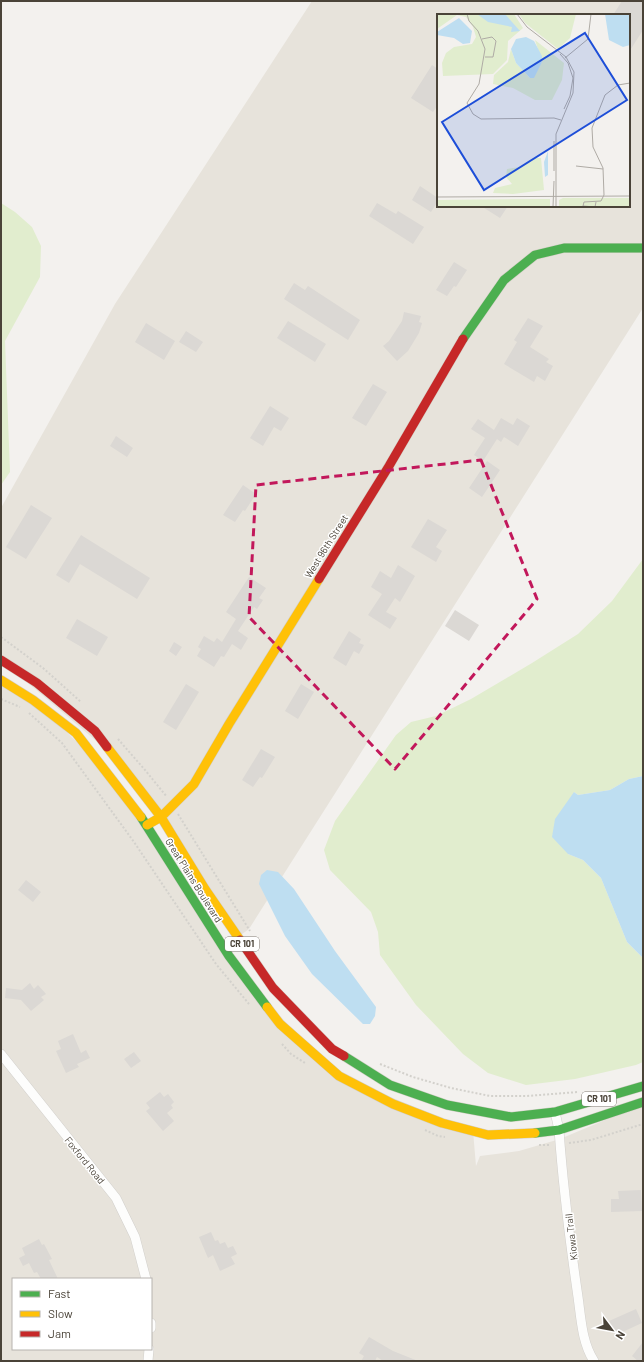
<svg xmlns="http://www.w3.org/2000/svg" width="644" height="1362" font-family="Barlow,sans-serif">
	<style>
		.residential { fill: #e7e3db; fill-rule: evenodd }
		.green { fill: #e1edce }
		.water { fill: #bedef1 }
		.building { fill: #dbd8d4 }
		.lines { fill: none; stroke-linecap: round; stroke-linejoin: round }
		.street-casing { stroke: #d1cfcb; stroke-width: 10 }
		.fast-casing { stroke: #d2cec5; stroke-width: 10 }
		.slow-casing { stroke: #d2cec5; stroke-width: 10 }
		.jam-casing { stroke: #d2cec5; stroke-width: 10 }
		.path { stroke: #d3d1cc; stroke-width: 2; stroke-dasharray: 2 2; stroke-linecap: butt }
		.street { stroke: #fdfdfc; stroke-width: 9 }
		.fast { stroke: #4caf50; stroke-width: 9 }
		.slow { stroke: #ffc107; stroke-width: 9 }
		.jam { stroke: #c62828; stroke-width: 9 }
		.marked { fill: none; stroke: #c2185b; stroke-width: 3; stroke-dasharray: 8 5; stroke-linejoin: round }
		.labels { text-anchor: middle; stroke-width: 3; stroke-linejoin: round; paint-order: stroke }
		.shield { fill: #fff; stroke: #807b74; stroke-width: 1 }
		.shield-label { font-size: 9px; font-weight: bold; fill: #4a4338 }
		.street-label { font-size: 10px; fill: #4a4338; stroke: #fff }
		.inset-road { fill: none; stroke: #afaba5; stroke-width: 1 }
		.view { fill: #1d4ed8; fill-opacity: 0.15; stroke: #1d4ed8; stroke-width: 2 }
		.inset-edge { fill: none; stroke: #4a4338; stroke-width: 2 }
	</style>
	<rect width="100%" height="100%" fill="#f3f1ee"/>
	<!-- residential -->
	<path class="residential" d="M312 1H643V308L249 929 238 937 114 756 1 660V508L115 304ZM438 15H629V206H438Z
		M1 680 33 700 105 769 253 989 339 1076 473 1131 476 1166 480 1156 519 1151 560 1139 643 1104V1361H1ZM13 1279H151V1349H13Z"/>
	<!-- green -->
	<path class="green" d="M1 203 15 212 32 227 41 246 40 277 5 341 10 472 1 485Z
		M643 559V776L629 779 610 790 578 795 574 792 568 854 583 860 601 878 627 942 643 958V1062L636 1065 575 1079 526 1085 488 1073 463 1054 416 1005 380 955 378 932 371 912 330 870 324 850 335 821 396 735 411 722 436 716 471 699 532 663 578 634 612 601Z"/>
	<!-- water -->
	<path class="water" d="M643 776V958L627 942 601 878 583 860 568 854 552 837 555 819 574 792 578 795 610 790 629 779Z
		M267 870 278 872 294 889 335 951 376 1007 375 1016 370 1024H363L312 974 285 936 259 884 261 875Z"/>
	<!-- building -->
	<path class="building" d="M622 1H643V30L629 52V15H613Z
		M432 65 438 69V105L433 112 411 98Z
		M420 186 438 198V201L431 212 412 200Z
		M377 203 396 214 398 211 424 227 413 244 369 216Z
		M481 206H508L500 218Z
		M454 262 467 270 456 287 454 286 447 296 436 290Z
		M294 283 305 290 308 286 360 320 348 340 284 299Z
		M404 312 421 316 419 322 422 323 419 333 408 351 397 361 383 346 389 341 402 321Z
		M528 318 543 326 530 347 549 359 546 362 553 366 545 381 537 376 534 382 504 364 517 342 514 340Z
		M288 321 326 344 315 362 277 338Z
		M146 323 175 341 164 360 135 342Z
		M186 331 203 342 196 352 179 342Z
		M373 384 387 392 366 426 352 418Z
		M270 406 289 418 281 431 274 427 263 446 250 438Z
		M501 418 513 425 517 418 530 426 518 446 504 437 501 442 497 439 483 461 474 455 485 438 471 429 478 419 494 430Z
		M116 436 133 448 127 457 110 446Z
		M487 461 500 470 482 497 469 488Z
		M243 485 256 494 245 511 243 510 235 522 223 515Z
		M31 505 52 518 26 559 6 547Z
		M428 519 447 530 436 547 442 551 436 562 411 547Z
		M81 535 150 578 137 599 80 564 69 583 56 575Z
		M398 565 415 576 400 602 395 598 386 612 397 618 390 629 368 615 382 594 371 587 380 571 391 578Z
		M249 577 266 588 259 598 263 600 257 609 254 607 238 631 248 638 241 650 232 644 224 657 221 656 214 667 197 656 201 649 198 647 204 636 214 642 217 638 222 642 236 619 226 612Z
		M455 610 479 625 469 641 445 626Z
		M77 619 108 637 97 656 66 638Z
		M349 631 361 639 359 643 364 645 359 654 354 651 346 666 333 658Z
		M174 642 182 647 176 656 169 651Z
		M186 684 199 692 176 730 163 722Z
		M301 684 314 692 298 719 285 711Z
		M261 749 275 757 262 778 260 777 253 787 242 780Z
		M26 880 41 892 33 902 18 890Z
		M30 983 34 989 38 985 46 994 41 997 44 1000 31 1011 21 1000 5 998 6 988 22 990Z
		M73 1034 81 1053 86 1050 90 1058 77 1064 79 1067 66 1073 56 1051 61 1049 58 1041Z
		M134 1052 141 1061 131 1068 124 1059Z
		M160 1092 164 1097 168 1094 174 1102 171 1105 173 1108 167 1113 174 1121 163 1131 146 1111 150 1108 146 1103Z
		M641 1190 642 1211 611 1212V1199H619L618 1191Z
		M211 1232 215 1241 218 1240 220 1244 225 1242 228 1248 233 1246 237 1254 231 1257 235 1264 220 1271 213 1255 208 1258 199 1237Z
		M39 1239 42 1245 44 1244 52 1259 49 1260 58 1279H41L37 1272 34 1273 29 1263 23 1266 19 1258 25 1255 22 1248Z
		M636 1309 642 1323 616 1335 609 1321Z
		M369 1337 393 1351 418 1361H383L377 1357 375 1361H361L364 1356 359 1353Z
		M643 1342V1361H638L632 1356Z"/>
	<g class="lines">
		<defs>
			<path id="street" d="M1 1054 116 1198 135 1237 146 1279
				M555 1112 559 1130C563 1186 570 1242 578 1297 581 1318 582 1343 594 1361
				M151 1323V1328
				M148 1361 149 1349"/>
			<path id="fast" d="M463 339 504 280 535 255 564 248H643
				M141 817 229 956 267 1007
				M344 1056 390 1085 447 1105 511 1117 555 1112 643 1086
				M535 1133 559 1130 643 1102"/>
			<path id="slow" d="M1 680 33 700 76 733 141 817
				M107 747 161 817 205 889 240 940
				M147 825 161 817 194 784 229 724 319 579
				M267 1007 280 1024 339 1076 393 1104 442 1123 488 1135 535 1133"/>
			<path id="jam" d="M319 579 389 466 463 339
				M1 660 37 683 95 731 107 747
				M240 940 273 988 332 1049 344 1056"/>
		</defs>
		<!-- street casing -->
		<use href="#street" class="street-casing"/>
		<!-- fast casing -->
		<use href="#fast" class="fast-casing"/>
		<!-- slow casing -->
		<use href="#slow" class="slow-casing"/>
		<!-- jam casing -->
		<use href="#jam" class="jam-casing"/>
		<!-- path -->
		<path class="path" d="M1 637 43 668 81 702
			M1 699 20 707
			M29 713 62 743 134 842 216 964 249 1004
			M118 739 145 770 167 797
			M178 814 250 931
			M282 1044 291 1054 305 1063
			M380 1064 413 1077 451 1088 490 1096H527L578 1092
			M425 1130 438 1136 445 1137
			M569 1143 591 1140 643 1124
			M539 1145H551"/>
		<!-- street -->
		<use href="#street" class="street"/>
		<!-- fast -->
		<use href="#fast" class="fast"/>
		<!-- slow -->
		<use href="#slow" class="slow"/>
		<!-- jam -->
		<use href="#jam" class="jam"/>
	</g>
	<!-- marked area -->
	<path class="marked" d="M481 460 537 599 395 769 249 617 256 485Z"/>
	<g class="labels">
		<!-- shield labels -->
		<g class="shield">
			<rect x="225" y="937" width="34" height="14" rx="3"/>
			<rect x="582" y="1092" width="34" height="14" rx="3"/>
		</g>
		<g class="shield-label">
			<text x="242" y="947">CR 101</text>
			<text x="599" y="1102">CR 101</text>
		</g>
		<!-- street labels -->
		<g class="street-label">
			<text transform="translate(326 546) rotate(-58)" y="4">West 96th Street</text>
			<text transform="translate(194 880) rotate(58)" y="4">Great Plains Boulevard</text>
			<text transform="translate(85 1160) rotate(51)" y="4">Foxford Road</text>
			<text transform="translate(571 1237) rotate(-97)" y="4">Kiowa Trail</text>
		</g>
	</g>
	<!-- overview -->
	<g transform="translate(437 14)">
		<rect width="193" height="193" fill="#f3f1ee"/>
		<path d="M0 0H77L86 14 71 27 70 46 56 60 6 62 5 49 9 39 17 33 35 30 39 23 36 13 29 3 20 1 0 15ZM82 0H139L133 24 121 35 88 9ZM98 26 127 49 125 66 115 86H98L76 74 56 70 57 61 71 48 74 35 79 49 93 64 99 58 105 48ZM96 144H104L107 176 76 180 56 179 58 174 75 170 69 163 70 155 83 153ZM126 184H193V193H122V186ZM107 185H113V193H0V186Z" fill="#e1edce"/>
		<path d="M40 0H68L83 17 74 18 75 13 51 8ZM168 0H193V31L186 33 172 26ZM22 4 35 17 33 29 26 30 17 24 0 21V18ZM89 23 97 27 105 42V48L97 64H93L79 49 74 35 79 25ZM111 137V161L108 163 107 148Z" fill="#bedef1"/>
		<path class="inset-road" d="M30 0 32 7 41 17 48 35 42 70 30 89 36 100 44 105 117 104 124 106M80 0 90 13 129 43 137 58 136 79 119 120V193M45 25 55 23 59 27 56 43H48M123 40 131 49 136 64 133 82 127 95M128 44 151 25 154 0M117 127V157M139 152 166 155M0 183 193 182M159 188 158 193 146 192 147 188 164 187 167 181 166 154 156 133 155 114 168 81 181 71 193 69M116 193 117 167"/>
		<path class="view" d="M148 19 190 86 47 176 5 108Z"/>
		<rect width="193" height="193" class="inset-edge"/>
	</g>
	<!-- border -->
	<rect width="644" height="1362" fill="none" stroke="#4a4338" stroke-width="4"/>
	<!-- legend -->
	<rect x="12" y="1278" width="140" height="72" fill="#ffffff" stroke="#b7b4af"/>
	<rect x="20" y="1291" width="20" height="6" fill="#4caf50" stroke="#b7b4af"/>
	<text x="48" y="1298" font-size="12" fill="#4a4338">Fast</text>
	<rect x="20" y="1311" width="20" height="6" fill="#ffc107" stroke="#b7b4af"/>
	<text x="48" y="1318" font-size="12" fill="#4a4338">Slow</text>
	<rect x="20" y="1331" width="20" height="6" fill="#c62828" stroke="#b7b4af"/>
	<text x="48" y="1338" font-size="12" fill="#4a4338">Jam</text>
	<!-- north arrow -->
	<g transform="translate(612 1330) rotate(122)" stroke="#ffffff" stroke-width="3" paint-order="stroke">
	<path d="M0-3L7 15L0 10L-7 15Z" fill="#4a4338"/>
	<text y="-6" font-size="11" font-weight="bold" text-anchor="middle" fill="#4a4338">N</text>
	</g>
</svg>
